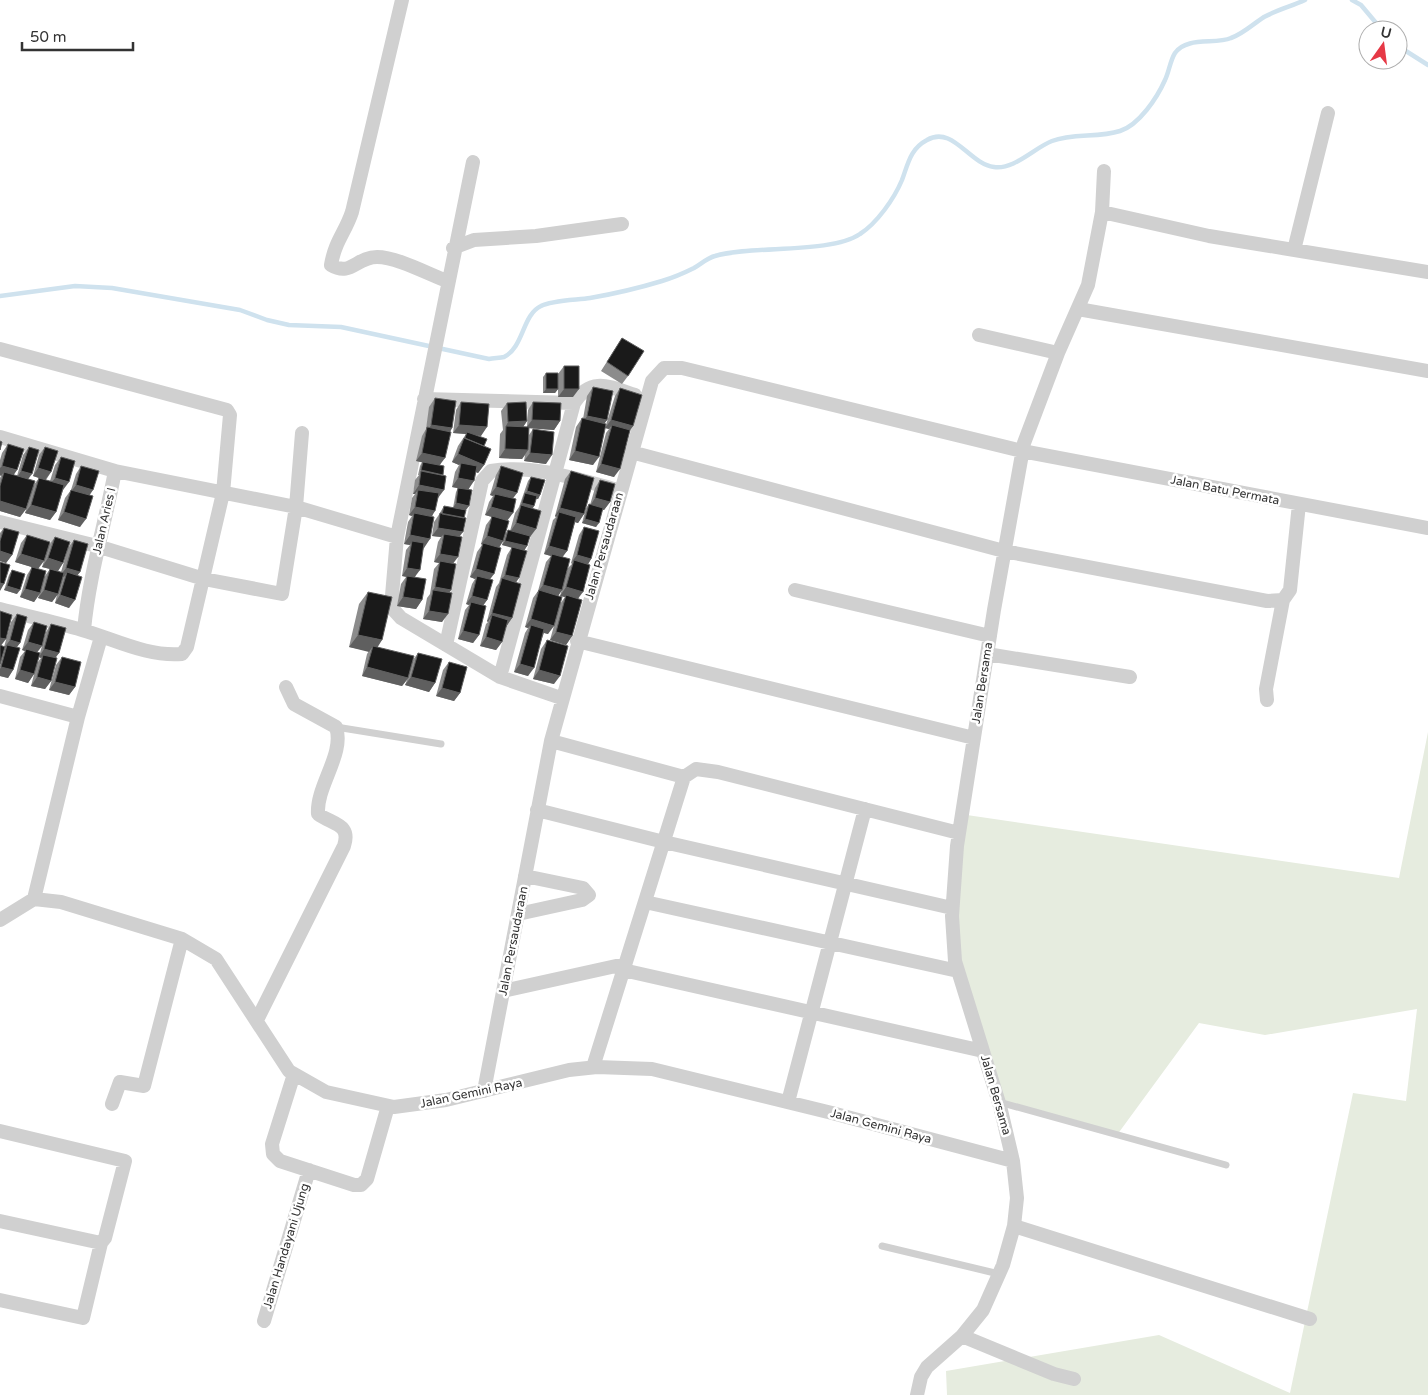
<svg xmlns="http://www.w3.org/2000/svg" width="1428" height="1395" font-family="'Varela Round',sans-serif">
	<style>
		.green { fill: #e6ecdf }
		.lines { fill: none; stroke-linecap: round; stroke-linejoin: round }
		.stream { stroke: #cfe2ee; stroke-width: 4.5 }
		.lane { stroke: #d0d0d0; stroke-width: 7 }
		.street { stroke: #d0d0d0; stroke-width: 14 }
		.wall { fill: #8c8c8c }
		.shaded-wall { fill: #5f5f5f }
		.building { fill: #1a1a1a; stroke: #5f5f5f }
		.labels { text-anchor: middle; stroke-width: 5; stroke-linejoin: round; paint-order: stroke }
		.street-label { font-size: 12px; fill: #333; stroke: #fff }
	</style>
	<rect width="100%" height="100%" fill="#fff"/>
	<!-- green -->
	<path class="green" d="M1428 732V1395H947L946 1371 1159 1335 1290 1393 1353 1093 1406 1101 1417 1009 1265 1035 1199 1023 1117 1135 999 1102 955 961 960 814 1399 878Z"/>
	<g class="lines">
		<!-- stream -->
		<path class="stream" d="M1352 0 1361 5 1382 30
			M1398 46 1428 65
			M0 296 75 286 112 288 240 310 267 320 289 325 341 327 489 359C493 358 500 358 504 357 524 347 522 315 541 306 552 300 577 300 590 298 613 294 639 288 662 281 672 278 684 273 694 268 701 264 707 258 715 256 751 245 831 254 860 234 877 223 894 199 902 180 908 164 910 149 927 140 953 125 969 164 994 167 1014 170 1034 148 1052 141 1073 133 1098 138 1120 131 1139 125 1157 98 1165 80 1169 72 1170 61 1175 53 1187 36 1215 45 1231 38 1243 34 1253 24 1264 17 1277 10 1292 6 1305 0"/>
		<!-- lane -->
		<path class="lane" d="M336 727 441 744
			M999 1102 1226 1165
			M882 1246 999 1274"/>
		<!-- street -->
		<path class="street" d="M402 0 352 212C345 233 335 241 331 265 351 277 356 257 377 257 397 257 428 274 447 281
			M473 162 397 537 391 607 401 618 500 677 561 698
			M1102 212 1209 236 1428 272
			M453 248 474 240 536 236 622 224
			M1294 250 1328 113
			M1078 309 1428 371
			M979 335 1058 353
			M0 349 227 410 230 415 223 493 187 647 182 654C147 657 114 639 82 630 55 622 27 616 0 609
			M424 399 574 403
			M0 437 115 471C105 524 89 576 84 630
			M631 452 1004 551 1267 601 1283 600 1290 590 1299 504
			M115 471 296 507 397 537
			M0 522 97 546 204 579 282 594 296 507 302 433
			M795 590 990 636
			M577 641 974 738
			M446 645 482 481 491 471C532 464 574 478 614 489
			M987 654 1130 677
			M500 677 574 403C591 376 610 387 635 395
			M0 696 78 717
			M1267 700 1266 689 1283 600
			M551 741 684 777 593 1067
			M684 777 696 769 718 772 959 833
			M537 810 664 842 952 908
			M34 899 78 717 101 637
			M645 902 958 971
			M518 914 582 900 589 895 583 888 525 876
			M0 920 34 899 61 902 182 939 216 959 289 1071 326 1092 394 1107 446 1100 569 1070 597 1067 652 1069 832 1113 1013 1161
			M623 970 983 1051
			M503 991 625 964
			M257 1020 344 846C351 824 334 825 318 814 316 786 345 754 336 727L294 704 286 687
			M294 1074 272 1144 273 1154 280 1161 354 1185H361L367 1179 388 1106
			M484 1091 551 741 652 381 664 368H682L1022 451 1428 528
			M788 1102 865 809
			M112 1104 120 1082 144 1086 182 939
			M0 1131 125 1161 105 1238 101 1243 0 1221
			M1014 1226 1310 1319
			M0 1300 83 1318 101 1243
			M264 1321 309 1170
			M962 1336 1054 1374 1074 1379
			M917 1395 921 1377 927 1367 962 1336 983 1310 1003 1265 1014 1226 1017 1198 1013 1161 1000 1106 955 961 952 916 957 846 994 610 1024 443 1058 353 1088 285 1102 212 1104 171"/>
	</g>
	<!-- wall -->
	<path class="wall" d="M622 338 628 376 622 384 601 371Z
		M564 366 573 397H558V389L555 393H543V377L546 373 558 374Z
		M593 387 607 420 604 424 605 428 615 396 620 388 633 426 630 430 614 477 596 472 606 433 609 429 605 428 593 465 569 460 576 427 582 418 583 419 587 396Z
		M435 398 452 428 450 432 440 465 438 498 432 517 424 548V547L415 577 422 600 416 609 397 606 401 584 406 577 402 576 406 550 410 545 404 544 408 522 412 516 409 515 412 498 415 494H413L415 480 419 475H418L420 466 422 462 416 461 422 436 426 429 429 407Z
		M461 402 481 436 475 435 484 446V465L478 473 476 472 468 490 452 487 455 472 459 465 452 462 458 446 466 434 453 433 456 410Z
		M533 402 560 421 554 430 529 428V435L533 429 546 464 524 461 525 455 522 459 499 458 500 434 503 430 501 411 507 403 527 421 523 427H527L528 410Z
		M8 444 14 475 17 476 23 455 29 447 26 509 20 517 0 511V478L1 476 0 475V460L2 453Z
		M45 447 51 472 46 480 50 481 55 465 61 457 63 490 56 512 50 520 25 513 33 486 39 478 33 476 39 455Z
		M81 466 89 495 80 527 58 520 65 498 71 490 76 474Z
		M501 466 513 499 507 520 505 534 508 530 510 531 515 513 519 507 528 481 531 477 540 495 538 499H536L534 506 533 508 530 537H529L527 546 524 550 516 582 512 618 506 626 502 642 496 650 480 646 486 624 488 622 487 621 496 587 499 583 507 555 512 547 502 545 503 541 499 548 490 579 487 600 483 606 479 635 473 643 458 639 465 610 469 605 466 604 472 584 475 579 470 577 477 552 482 545 481 544 486 525 492 517 485 515 489 502 493 496 490 495 496 475Z
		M571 471 584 514 578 523 575 522 567 551 562 557V590L558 596 548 634 544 633 528 676 514 672 525 633 528 628 525 627 533 598 538 591 546 562 551 556 544 554 553 520 556 517 555 516 565 479Z
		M600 480 610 502 604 510H602L596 527 582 523 586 508 589 504 590 505 595 488Z
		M458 488 466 510 453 508 456 492Z
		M444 506 460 536 453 563 451 590 449 593 442 622 423 619 427 598 430 594 434 569 439 563 434 562 438 542 441 537 432 536 434 522 440 513 441 511Z
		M584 527 591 559 588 564 578 599 572 636 566 645 550 640 560 604 565 597 560 596 568 568 572 564 571 563 579 535Z
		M4 528 12 555 6 563 0 561V533Z
		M27 535 38 569 45 576 50 569 61 572 68 548 74 540 80 572 77 575 69 608 55 603 57 595 52 602 38 598 39 595 34 602 20 597 27 575 32 567 15 562 21 543Z
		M55 537 63 563 58 571 42 567 49 545Z
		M12 570 17 594 4 590 9 575Z
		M368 592 377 647 413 660 418 653 435 683 429 692 405 685 407 680 402 686 362 676 367 654 369 651 349 647 359 604Z
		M0 611 1 646 4 647 11 622 17 614 20 643 16 648 13 670 8 678 0 676Z
		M34 622 37 652 40 653 46 632 51 624 59 653 55 658 51 681 45 689 31 686 37 663 41 658 39 657 34 674 28 683 15 679 20 657 25 651 22 650 28 630Z
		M547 640 554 684 533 679 541 649Z
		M62 657 75 687 69 695 49 690 56 665Z
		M449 662 460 693 454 701 436 696 443 670Z"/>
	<!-- shaded-wall -->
	<path class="shaded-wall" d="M546 389H558L555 393H543Z
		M564 389H579L573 397H558Z
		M587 416 607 420 601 428 582 424Z
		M532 420 560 421 554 430 526 428Z
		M611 420 633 426 627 435 612 425 609 429 605 428Z
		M527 421 521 430 506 426 508 422Z
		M431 425 452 428 447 437 426 434Z
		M459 425 487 427 481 436 466 434 467 432 466 434 453 433Z
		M505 449 528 450 522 459 499 458Z
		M575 451 599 457 593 465 569 460Z
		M422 453 445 458 439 466 416 461Z
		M530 453 552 455 546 464 524 461Z
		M458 454 484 465 478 473 460 465 461 463 459 465 452 462Z
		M601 464 620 469 614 477 596 472Z
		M2 466 17 470 11 479 4 472 1 476 0 475V468Z
		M38 468 51 472 45 480 33 476Z
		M21 471 32 474 26 482 16 479Z
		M55 478 69 482 63 490 49 486Z
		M458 478 474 481 468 490 452 487Z
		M76 485 93 490 87 499 70 493Z
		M419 485 444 490 438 498 418 490 415 494H413Z
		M496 487 517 493 511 501 495 494 493 496 490 495Z
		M527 491 540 495 538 499 524 495Z
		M595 498 610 502 604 510 590 506Z
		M0 501 26 509 20 517 0 511Z
		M456 503 469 506 466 510 453 508Z
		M522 503 534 506 531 510 521 505Z
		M31 505 56 512 50 520 25 513Z
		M415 507 435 511 430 519 414 513 412 516 409 515Z
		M491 507 513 513 507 521 485 515Z
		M560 508 584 514 578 523 557 517 559 512 556 517 555 516Z
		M64 512 86 519 80 527 58 520Z
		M585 519 599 523 596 527 582 523Z
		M516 523 536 529 530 537 510 532Z
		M438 528 463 532 457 540 444 534 441 537 432 536Z
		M410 535 430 539 424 548 411 545 412 541 410 545 404 544Z
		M487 536 503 541 498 549 481 544Z
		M505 541 527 546 524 551 502 545Z
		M549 546 567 551 561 559 552 554 551 556 544 554Z
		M0 551 12 555 6 563 0 561Z
		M21 554 44 561 38 569 15 562Z
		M440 554 458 557 452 565 440 561 439 563 434 562Z
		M577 555 591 559 586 568 574 560 571 563Z
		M48 558 63 563 58 571 42 567Z
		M66 568 80 572 74 580 67 572 64 577 60 576Z
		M407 568 420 570 414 578 402 576Z
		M476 569 494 574 488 582 477 576 475 579 470 577Z
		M505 575 519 578 513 587 502 579Z
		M0 583 4 584 0 591Z
		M543 585 562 590 556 599 537 593Z
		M7 586 20 590 17 594 4 590Z
		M435 587 451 590 445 598 433 591Z
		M566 587 583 592 577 600 566 595 565 597 560 596Z
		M25 589 40 593 34 602 20 597Z
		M44 590 58 594 52 602 38 598Z
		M60 595 75 600 69 608 55 603Z
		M472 596 487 600 481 608 471 602 469 605 466 604Z
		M403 597 422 600 416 609 397 606Z
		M429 611 448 614 442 622 423 619Z
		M492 613 512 618 506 627 492 615 488 622 487 621Z
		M531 619 554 626 548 634 530 629 531 625 528 628 525 627Z
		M463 631 479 635 473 643 458 639Z
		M556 632 572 636 566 645 550 640Z
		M358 635 382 640 374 653 373 646 369 652 349 647Z
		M486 637 502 642 496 650 480 646Z
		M0 638 6 639 0 647Z
		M10 640 20 643 14 651 7 645 5 648H4Z
		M28 642 42 646 36 654 26 649 25 651 22 650Z
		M44 649 59 653 53 661 43 655 41 658 39 657Z
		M520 664 534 668 528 676 514 672Z
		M1 667 13 670 8 678 0 676V669Z
		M367 667 408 678 402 686 362 676Z
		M20 670 34 674 28 683 15 679Z
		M539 670 560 676 554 684 533 679Z
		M37 677 51 681 45 689 31 686Z
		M411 677 435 683 429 692 405 685Z
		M55 682 75 687 69 695 49 690Z
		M442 688 460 693 454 701 436 696Z"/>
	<!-- building -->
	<path class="building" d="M622 338 644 351 628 376 607 362Z
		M564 366H579V389H564Z
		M546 373H558V389H546Z
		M593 387 613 391 607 420 587 416Z
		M620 388 642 395 633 426 611 420Z
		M435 398 456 401 452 428 431 425Z
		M461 402 489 404 487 427 459 425Z
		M526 402 527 421 508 422 507 403Z
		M533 402 561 403 560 421 532 420Z
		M582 418 606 424 599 457 575 451Z
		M612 425 630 430 620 469 601 464Z
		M506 426 529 427 528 450 505 449Z
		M427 427 451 432 445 458 422 453Z
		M533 429 554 432 552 455 530 453Z
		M467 432 487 439 484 446 465 438Z
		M464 438 491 449 484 465 458 454Z
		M0 441 2 442 0 450Z
		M8 444 24 449 17 470 2 466Z
		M29 447 39 450 32 474 21 471Z
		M45 447 58 451 51 472 38 468Z
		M61 457 75 461 69 482 55 478Z
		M423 462 444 466 443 475 421 470Z
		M461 463 477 466 474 481 458 478Z
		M81 466 99 471 93 490 76 485Z
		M501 466 523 473 517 493 496 487Z
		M421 471 446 476 444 490 419 485Z
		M571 471 594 478 584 514 560 508Z
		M4 472 35 481 26 509 0 501V486Z
		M531 477 545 480 540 495 527 491Z
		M39 478 64 485 56 512 31 505Z
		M600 480 615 484 610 502 595 498Z
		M458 488 472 490 469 506 456 503Z
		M71 490 93 496 86 519 64 512Z
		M418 490 439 493 435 511 415 507Z
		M525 493 537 496 534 506 522 503Z
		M495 494 516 499 513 513 491 507Z
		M589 504 603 508 599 523 585 519Z
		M521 505 541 511 536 529 516 523Z
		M444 506 466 510 464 518 442 514Z
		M559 512 576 517 567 551 549 546Z
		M414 513 434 517 430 539 410 535Z
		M440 513 466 518 463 532 438 528Z
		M492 516 509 521 503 541 487 536Z
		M584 527 599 531 591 559 577 555Z
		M4 528 19 532 12 555 0 551V541Z
		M508 530 530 536 527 546 505 541Z
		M444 534 462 537 458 557 440 554Z
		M27 535 50 542 44 561 21 554Z
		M55 537 70 542 63 563 48 558Z
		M74 540 88 544 80 572 66 568Z
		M412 541 424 543 420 570 407 568Z
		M483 543 501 548 494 574 476 569Z
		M512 547 527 551 519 578 505 575Z
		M552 554 570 559 562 590 543 585Z
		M574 560 590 565 583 592 566 587Z
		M440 561 456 564 451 590 435 587Z
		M0 562 10 565 4 584 0 583Z
		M32 567 46 571 40 593 25 589Z
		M50 569 64 573 58 594 44 590Z
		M12 570 25 574 20 590 7 586Z
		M67 572 82 577 75 600 60 595Z
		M407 576 426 579 422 600 403 597Z
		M477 576 493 580 487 600 472 596Z
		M502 578 521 584 512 618 492 613Z
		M433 590 452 593 448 614 429 611Z
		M539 590 562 597 554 626 531 619Z
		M368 592 392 597 382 640 358 635Z
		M566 595 582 600 572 636 556 632Z
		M471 602 486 606 479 635 463 631Z
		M0 611 12 615 6 639 0 638Z
		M17 614 27 617 20 643 10 640Z
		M492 615 508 620 502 642 486 637Z
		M34 622 47 626 42 646 28 642Z
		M51 624 66 628 59 653 44 649Z
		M531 625 544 629 534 668 520 664Z
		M547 640 568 646 560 676 539 670Z
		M0 645 5 647 0 664Z
		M7 645 20 648 13 670 1 667Z
		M373 646 414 656 408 678 367 667Z
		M26 649 40 653 34 674 20 670Z
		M418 653 442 659 435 683 411 677Z
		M43 655 57 658 51 681 37 677Z
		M62 657 81 662 75 687 55 682Z
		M449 662 467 667 460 693 442 688Z"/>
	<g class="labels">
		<!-- street labels -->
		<g class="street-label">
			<text transform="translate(1225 490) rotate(11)" y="4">Jalan Batu Permata</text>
			<text transform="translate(104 521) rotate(-77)" y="4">Jalan Aries I</text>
			<text transform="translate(604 546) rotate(-74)" y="4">Jalan Persaudaraan</text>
			<text transform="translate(982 683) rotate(-81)" y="4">Jalan Bersama</text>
			<text transform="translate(513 941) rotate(-79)" y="4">Jalan Persaudaraan</text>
			<text transform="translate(471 1093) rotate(-12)" y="4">Jalan Gemini Raya</text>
			<text transform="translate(996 1095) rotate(74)" y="4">Jalan Bersama</text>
			<text transform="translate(881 1126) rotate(15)" y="4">Jalan Gemini Raya</text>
			<text transform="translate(286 1246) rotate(-73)" y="4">Jalan Handayani Ujung</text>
		</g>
	</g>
	<!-- north arrow -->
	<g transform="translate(1383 45) rotate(14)"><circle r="24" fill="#ffffff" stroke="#adadad"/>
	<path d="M0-4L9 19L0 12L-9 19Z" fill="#e63946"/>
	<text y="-8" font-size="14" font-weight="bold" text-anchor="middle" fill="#333333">U</text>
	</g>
	<!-- scale -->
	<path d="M22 42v8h111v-8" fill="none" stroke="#333333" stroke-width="2.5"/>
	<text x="30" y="42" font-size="15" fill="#333333" stroke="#ffffff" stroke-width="4" paint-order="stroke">50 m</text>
</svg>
